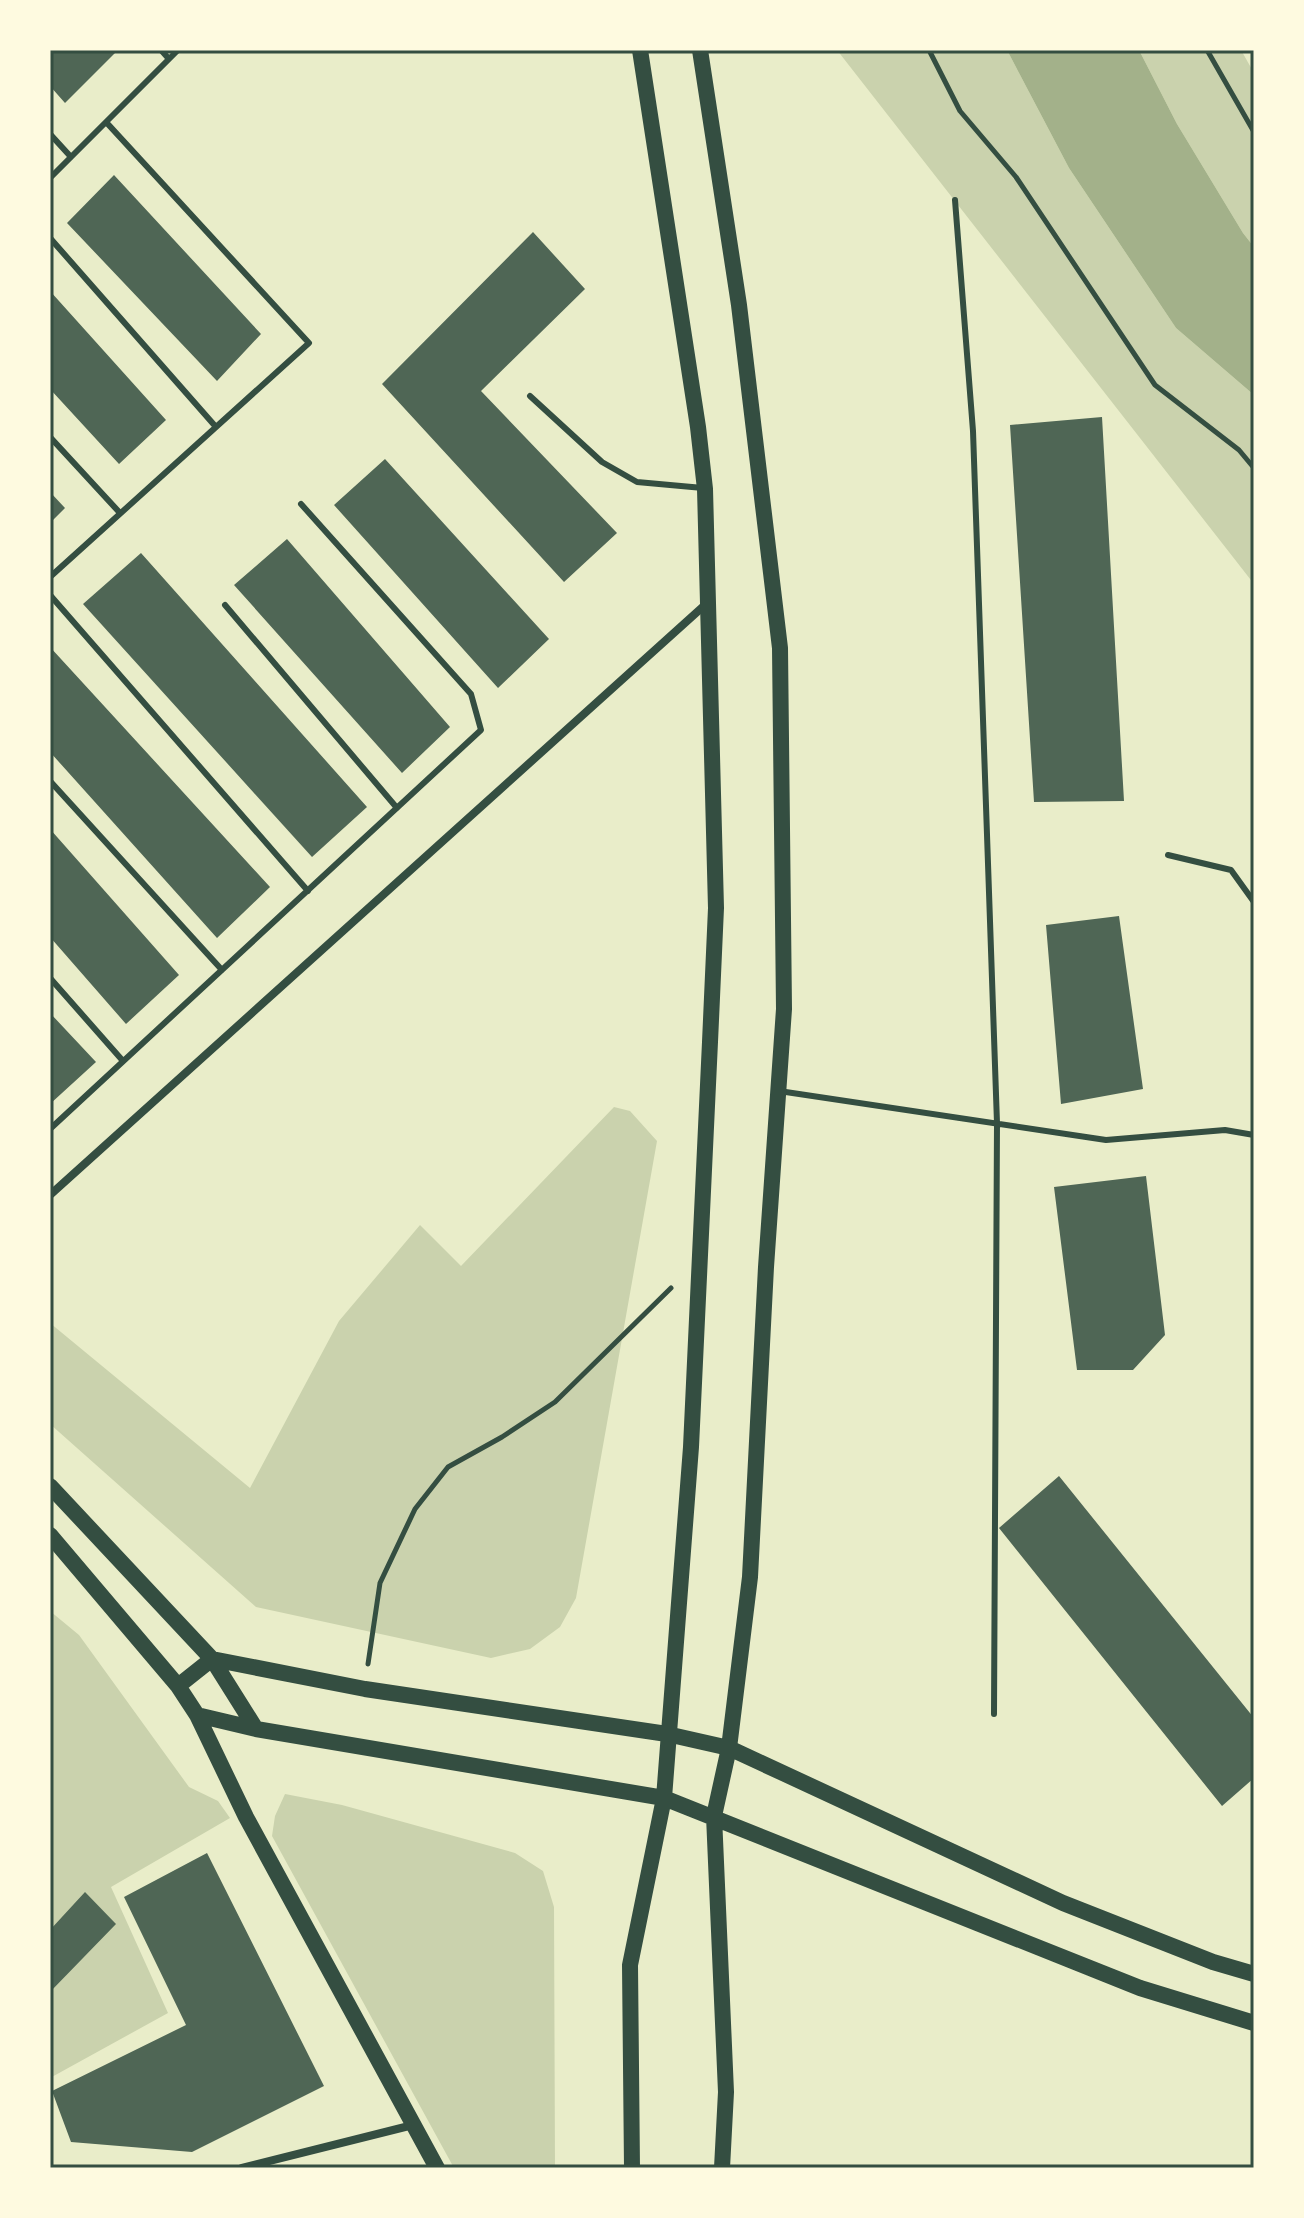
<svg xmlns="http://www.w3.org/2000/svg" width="1304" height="2218" font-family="Quicksand,sans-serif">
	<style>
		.green { fill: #cad2ad }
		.water { fill: #a3b18a }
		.building { fill: #4f6655 }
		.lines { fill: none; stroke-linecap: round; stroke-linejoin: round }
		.path { stroke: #344e41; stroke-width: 5 }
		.service { stroke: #344e41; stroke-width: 6 }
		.minor { stroke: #344e41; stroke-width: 8 }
		.secondary { stroke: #344e41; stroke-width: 16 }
		.neatline { fill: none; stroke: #344e41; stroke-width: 3 }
	</style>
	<rect width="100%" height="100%" fill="#e9edc9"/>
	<!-- green -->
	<path class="green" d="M837 50H1007L1069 168 1176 328 1254 395V584Z
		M1139 50H1241L1254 73V247L1243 233 1177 124Z
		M614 1107 630 1111 657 1141 576 1598 560 1627 530 1649 491 1658 256 1607 50 1424V1323L250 1488 339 1321 420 1225 461 1266Z
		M50 1611 79 1635 189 1787 218 1801 230 1818 111 1887 168 2013 50 2078Z
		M285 1794 342 1805 515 1853 543 1871 554 1907 555 2168H454L272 1836 275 1816Z"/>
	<!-- water -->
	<path class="water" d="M1007 50H1139L1177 124 1243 233 1254 247V395L1176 328 1069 168Z"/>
	<!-- building -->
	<path class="building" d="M50 50H118L65 103 50 86Z
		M114 175 261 334 217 381 67 223Z
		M533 232 585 289 481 391 617 533 564 582 382 384Z
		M50 291 166 420 119 464 50 389Z
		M1102 417 1124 801 1034 802 1010 425Z
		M385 459 549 639 498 688 334 505Z
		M50 492 65 508 50 523Z
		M287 539 450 727 402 773 234 585Z
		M141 553 367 807 312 857 83 604Z
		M50 647 270 887 217 938 50 752Z
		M50 829 179 975 126 1024 50 937Z
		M1119 916 1143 1089 1061 1104 1046 925Z
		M50 1013 96 1062 50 1104Z
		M1146 1176 1165 1335 1133 1370H1077L1054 1187Z
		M1059 1476 1254 1718V1778L1222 1806 999 1528Z
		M207 1853 324 2086 192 2152 71 2142 52 2091 186 2025 124 1897Z
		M85 1892 116 1924 50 1992V1930Z"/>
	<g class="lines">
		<!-- path -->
		<path class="path" d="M929 50 960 111 1016 177 1155 385 1239 450 1254 468
			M1207 50 1254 132
			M368 1664 380 1583 415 1509 448 1467 502 1437 555 1402 671 1288"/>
		<!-- service -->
		<path class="service" d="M161 50 169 59
			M106 122 178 50
			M50 134 71 157
			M50 178 106 122 309 343 50 577
			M955 200 973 431 997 1123 994 1714
			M50 238 216 427
			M530 396 602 462 637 482 703 488
			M50 437 120 513
			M50 595 308 891
			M225 605 397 808
			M50 781 222 970
			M1168 855 1231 870 1254 902
			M50 978 123 1061
			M779 1091 1106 1140 1225 1130 1254 1135
			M50 1129 481 730 471 694 301 504"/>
		<!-- minor -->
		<path class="minor" d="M50 1195 706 604
			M242 2168 413 2125"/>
		<!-- secondary -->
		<path class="secondary" d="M700 50 739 305 780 648 784 1009 766 1267 750 1577 729 1748 714 1816 726 2092 722 2168
			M50 1486 212 1659 256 1729
			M50 1535 178 1686 197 1715 246 1817 437 2168
			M178 1686 212 1659 365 1689 667 1734 729 1748 1063 1903 1213 1962 1254 1974
			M197 1715 256 1729 664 1798 1140 1988 1254 2023
			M632 2168 630 1965 664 1798 691 1447 710 1042 716 908 705 489 698 427 640 50"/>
	</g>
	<!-- border -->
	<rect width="1304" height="2218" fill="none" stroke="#fefae0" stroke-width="104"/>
	<rect x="52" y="52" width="1200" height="2114" class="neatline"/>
</svg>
